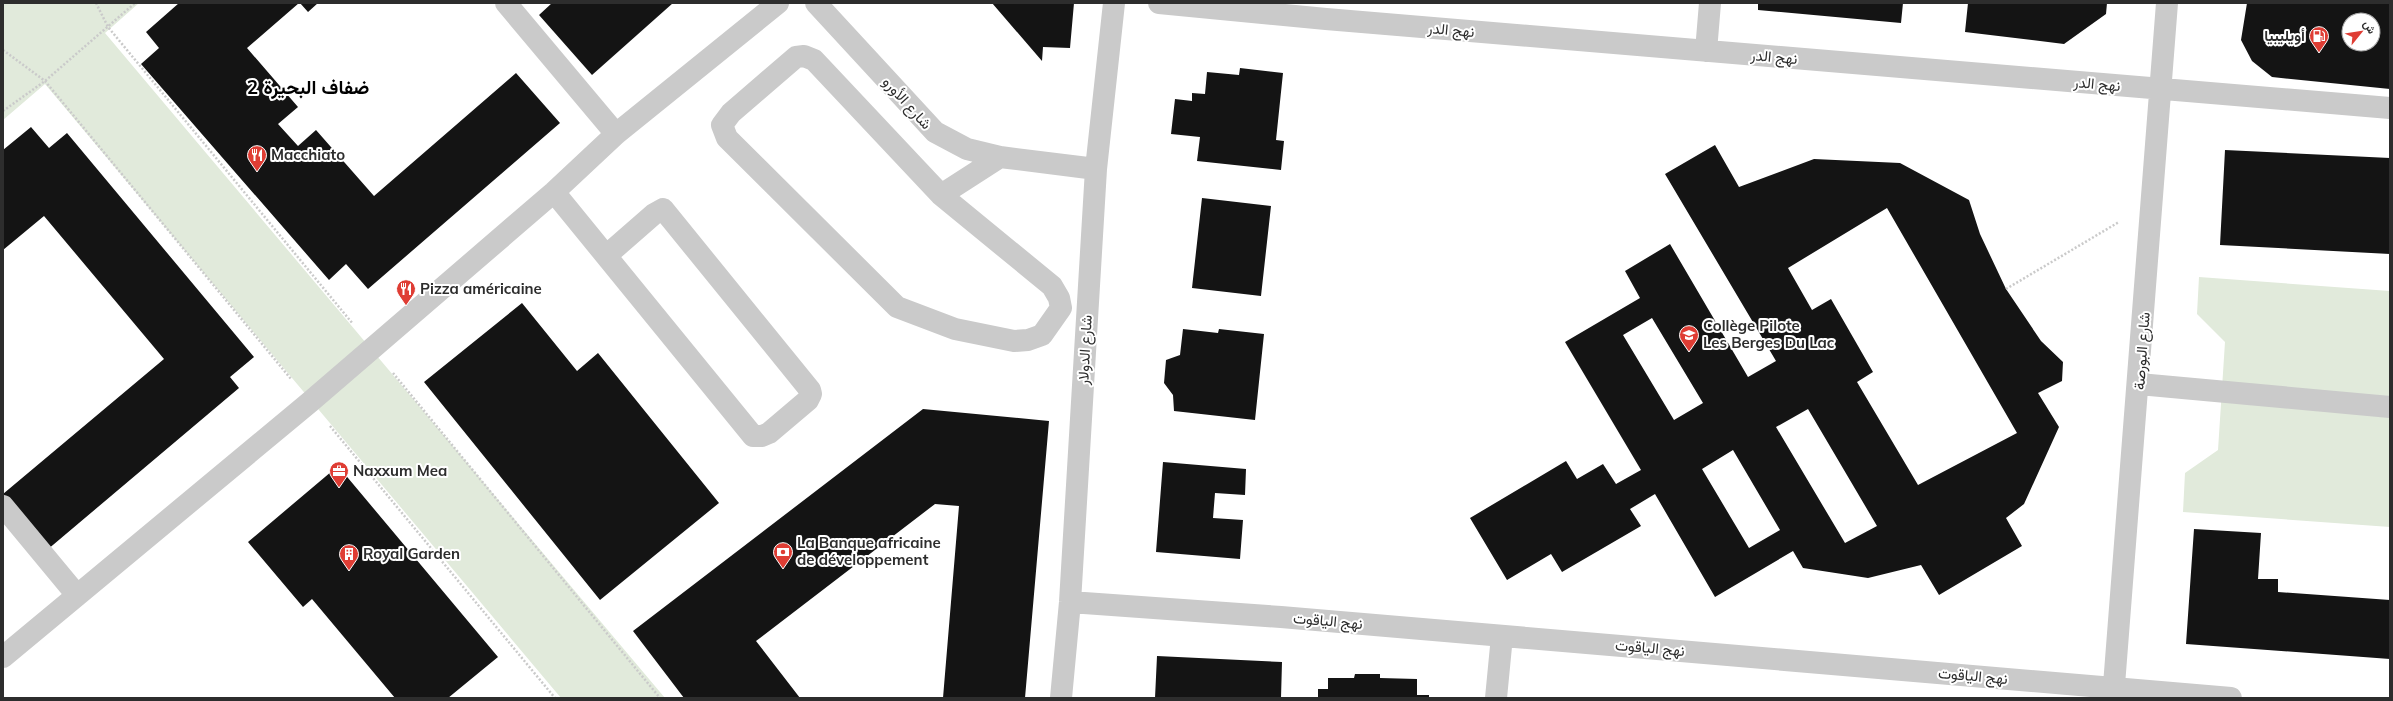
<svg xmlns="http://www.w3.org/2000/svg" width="2393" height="701" font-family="Mulish,Vazirmatn,sans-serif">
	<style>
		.green { fill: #e1eadb }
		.building { fill: #141414; fill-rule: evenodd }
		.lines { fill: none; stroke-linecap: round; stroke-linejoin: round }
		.path { stroke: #cacaca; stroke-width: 2.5; stroke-dasharray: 2 2; stroke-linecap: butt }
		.minor { stroke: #cacaca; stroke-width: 22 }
		.labels { text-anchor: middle; stroke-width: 4; stroke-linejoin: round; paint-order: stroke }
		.street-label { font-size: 15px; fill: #2d2d2d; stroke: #fff }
		.poi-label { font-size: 15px; font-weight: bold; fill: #2d2d2d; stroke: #fff; text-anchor: start }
		.district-label { font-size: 19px; font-weight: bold; fill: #000; stroke: #fff }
	</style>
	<rect width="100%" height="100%" fill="#fff"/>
	<!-- green -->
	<path class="green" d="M3 3H139L105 33 665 698H561L45 84 3 120Z
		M2199 277 2390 291V527L2183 512 2185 473 2218 450 2225 342 2197 314Z"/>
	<!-- building -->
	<path class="building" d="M179 3H299L247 48 298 107 278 124 298 146 316 130 374 196 516 73 560 123 368 289 346 264 329 280 141 64 159 48 146 32Z
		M300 3H318L308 12Z
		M552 3H673L592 75 539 15Z
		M992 3H1074L1070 48 1043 47 1042 61Z
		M1758 3H1903L1901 23 1758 10Z
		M1968 3H2107L2106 14 2064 44 1965 32Z
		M2247 3H2390V89L2272 77 2252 61 2241 40ZM2349 20H2373V44H2349Z
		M1240 68 1283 73 1276 140 1284 141 1281 170 1197 161 1200 137 1171 134 1175 99 1192 101V93L1205 94 1207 72 1239 75Z
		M31 127 49 148 67 133 254 357 230 377 239 388 47 550 3 494 164 359 44 216 3 250V150Z
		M1715 145 1739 187 1814 159 1900 163 1969 200 1980 234 2006 289 2041 341 2063 362 2062 381 2038 393 2059 427 2024 504 2006 518 2022 546 1939 595 1921 565 1868 578 1803 568 1793 551 1715 597 1655 494 1630 509 1641 526 1562 572 1551 554 1507 580 1470 518 1566 461 1577 479 1603 464 1616 484 1641 470 1565 342 1640 298 1625 271 1670 244 1748 377 1776 361 1665 174ZM1887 208 2017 433 1918 485 1857 382 1873 372 1831 299 1812 310 1788 268ZM1652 318 1703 403 1674 420 1623 335ZM1808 409 1877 526 1845 543 1776 427ZM1733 450 1780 530 1749 548 1702 469Z
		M2225 150 2390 158V254L2220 245Z
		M1202 198 1271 206 1261 296 1192 288Z
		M522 303 577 371 598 353 719 503 600 600 424 382Z
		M1183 329 1218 333 1219 329 1264 334 1255 420 1174 411 1173 395 1164 383 1166 360 1180 355Z
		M923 409 1049 421 1025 698H943L959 506 935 504 756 641 800 698H684L633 631Z
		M1163 462 1246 469 1245 495 1215 493 1213 518 1243 520 1240 559 1156 552Z
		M338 466 498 657 448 698H395L312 599 303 607 248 542Z
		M2194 529 2261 533 2258 579H2278V592L2390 600V659L2186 644Z
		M1157 656 1282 662 1281 698H1155Z
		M1355 674H1380V678L1417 679V695H1429V698H1318V689H1328V678H1354Z"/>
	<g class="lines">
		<!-- path -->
		<path class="path" d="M96 3 108 27 353 324
			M3 50 45 81 291 379
			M3 111 45 81 135 3
			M2006 289 2119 222
			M393 373 660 698
			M330 426 555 698"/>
		<!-- minor -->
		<path class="minor" d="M506 3 616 134
			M816 3 935 132 967 149 1000 157 1096 169
			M1159 3 1326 19 2390 108
			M1706 51 1710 3
			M804 56 814 60 941 195 1052 286 1059 298 1061 308 1042 335 1028 340 1014 341 955 329 897 307 727 138 722 125 731 113 796 57Z
			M554 192 753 436H762L769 433 808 400 811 394 810 390 663 209 654 214 607 255
			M941 195 1000 157
			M2139 384 2390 407
			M3 506 76 594
			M1070 602 1281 617 2231 698
			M3 657 310 402 554 192 616 134 778 3
			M1061 698 1070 602 1096 169 1114 3
			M1496 698 1502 636
			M2113 698 2167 3"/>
	</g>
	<!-- icons -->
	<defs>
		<symbol id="fuel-pin" viewBox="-11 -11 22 30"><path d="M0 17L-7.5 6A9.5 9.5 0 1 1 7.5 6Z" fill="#df3d34" stroke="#fff"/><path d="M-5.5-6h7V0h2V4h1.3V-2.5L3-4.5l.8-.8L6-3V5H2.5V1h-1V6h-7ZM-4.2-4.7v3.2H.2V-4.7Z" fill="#fff"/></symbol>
		<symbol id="restaurant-pin" viewBox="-11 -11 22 30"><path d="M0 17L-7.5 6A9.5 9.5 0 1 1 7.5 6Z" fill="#df3d34" stroke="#fff"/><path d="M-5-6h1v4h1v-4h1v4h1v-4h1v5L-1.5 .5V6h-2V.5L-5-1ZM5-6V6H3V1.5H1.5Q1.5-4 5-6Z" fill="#fff"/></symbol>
		<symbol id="school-pin" viewBox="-11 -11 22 30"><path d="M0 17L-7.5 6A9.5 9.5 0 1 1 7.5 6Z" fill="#df3d34" stroke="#fff"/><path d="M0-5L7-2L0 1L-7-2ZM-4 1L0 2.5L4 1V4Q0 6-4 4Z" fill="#fff"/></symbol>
		<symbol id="office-pin" viewBox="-11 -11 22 30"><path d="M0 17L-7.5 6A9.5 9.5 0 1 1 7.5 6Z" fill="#df3d34" stroke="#fff"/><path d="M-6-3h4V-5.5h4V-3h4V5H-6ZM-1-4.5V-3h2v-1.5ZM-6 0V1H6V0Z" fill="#fff"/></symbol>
		<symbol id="bank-pin" viewBox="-11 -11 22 30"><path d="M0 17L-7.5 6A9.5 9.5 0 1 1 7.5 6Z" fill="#df3d34" stroke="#fff"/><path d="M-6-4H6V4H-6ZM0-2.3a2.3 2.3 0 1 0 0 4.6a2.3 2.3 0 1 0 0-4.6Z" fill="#fff"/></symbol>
		<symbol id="building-pin" viewBox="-11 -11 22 30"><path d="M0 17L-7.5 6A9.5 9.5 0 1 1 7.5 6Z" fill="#df3d34" stroke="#fff"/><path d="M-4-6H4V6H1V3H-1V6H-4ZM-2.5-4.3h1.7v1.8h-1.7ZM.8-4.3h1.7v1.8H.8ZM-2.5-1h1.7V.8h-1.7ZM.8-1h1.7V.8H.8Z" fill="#fff"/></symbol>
	</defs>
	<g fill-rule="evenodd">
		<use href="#fuel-pin" x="2308" y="25" width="22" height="30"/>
		<use href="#restaurant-pin" x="246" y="144" width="22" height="30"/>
		<use href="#restaurant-pin" x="395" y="278" width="22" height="30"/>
		<use href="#school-pin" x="1678" y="324" width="22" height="30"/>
		<use href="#office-pin" x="328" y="460" width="22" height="30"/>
		<use href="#bank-pin" x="772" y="541" width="22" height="30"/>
		<use href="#building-pin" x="338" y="543" width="22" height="30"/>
	</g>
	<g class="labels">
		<!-- street labels -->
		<g class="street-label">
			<text transform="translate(1451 30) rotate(5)" y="5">نهج الدر</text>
			<text transform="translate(1774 57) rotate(5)" y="5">نهج الدر</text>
			<text transform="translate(2097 84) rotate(5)" y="5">نهج الدر</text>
			<text transform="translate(907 103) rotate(48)" y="5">شارع الأورو</text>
			<text transform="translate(1085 350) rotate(-87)" y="5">شارع الدولار</text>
			<text transform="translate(2142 351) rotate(-86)" y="5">شارع البورصة</text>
			<text transform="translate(1328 621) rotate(5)" y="5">نهج الياقوت</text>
			<text transform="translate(1650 648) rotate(5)" y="5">نهج الياقوت</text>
			<text transform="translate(1973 676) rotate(5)" y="5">نهج الياقوت</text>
		</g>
		<!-- poi labels -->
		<g class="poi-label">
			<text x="2305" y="41" text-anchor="end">أويليبيا</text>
			<text x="271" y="160">Macchiato</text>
			<text x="420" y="294">Pizza américaine</text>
			<text x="1703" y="331">Collège Pilote<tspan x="1703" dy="17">Les Berges Du Lac</tspan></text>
			<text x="353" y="476">Naxxum Mea</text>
			<text x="797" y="548">La Banque africaine<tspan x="797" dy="17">de développement</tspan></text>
			<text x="363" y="559">Royal Garden</text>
		</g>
		<!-- district labels -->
		<g class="district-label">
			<text x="308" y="94">ضفاف البحيرة 2</text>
		</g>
	</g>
	<!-- border -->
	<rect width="2393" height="701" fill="none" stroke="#2d2d2d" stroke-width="8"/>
	<!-- north arrow -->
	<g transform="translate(2361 32) rotate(60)"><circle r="19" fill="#ffffff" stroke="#ababab"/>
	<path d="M0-3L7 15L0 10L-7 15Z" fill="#df3d34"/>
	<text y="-6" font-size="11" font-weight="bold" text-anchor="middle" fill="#2d2d2d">ش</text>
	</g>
</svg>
